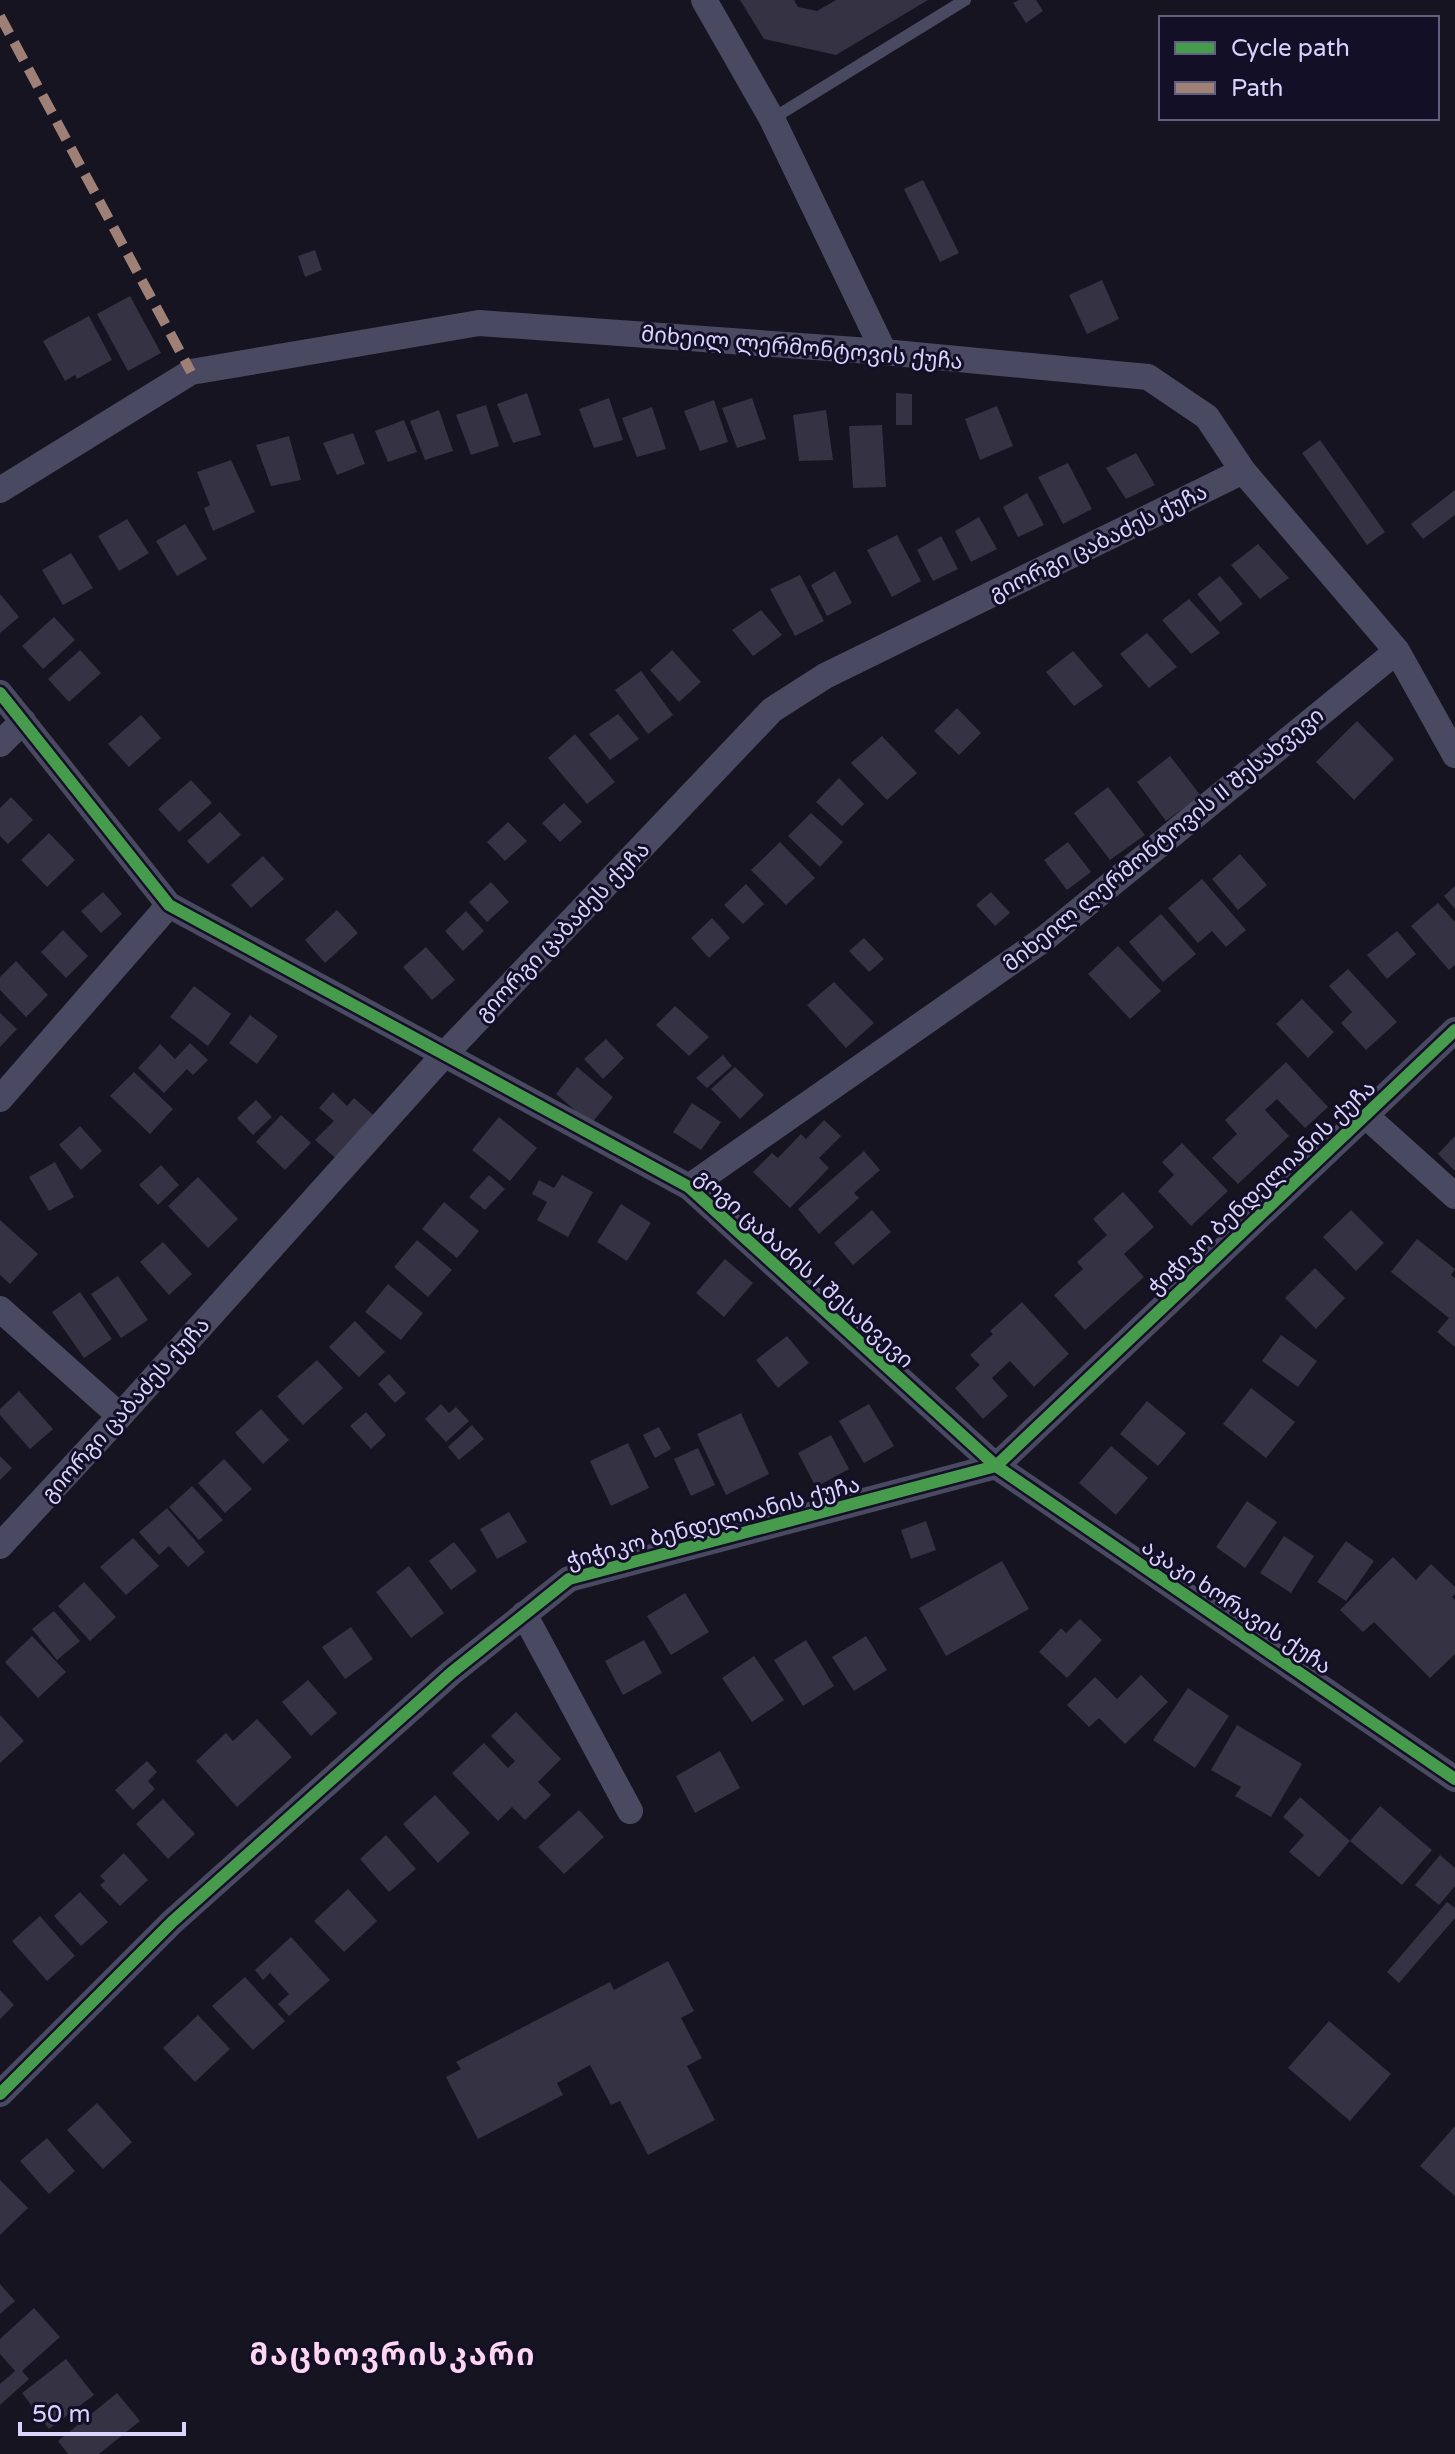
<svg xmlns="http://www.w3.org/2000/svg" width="1455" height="2454" font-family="'Varela Round','Noto Sans Georgian',sans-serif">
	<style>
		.building { fill: #343243 }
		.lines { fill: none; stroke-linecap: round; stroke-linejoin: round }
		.service { stroke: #4a4962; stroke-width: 12 }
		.minor { stroke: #4a4962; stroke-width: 26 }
		.quiet { stroke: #9e8076; stroke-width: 10; stroke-dasharray: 20 10; stroke-linecap: butt }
		.cycleway-casing { stroke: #130f26; stroke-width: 17 }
		.cycleway { stroke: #469c4c; stroke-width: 12 }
		.labels { text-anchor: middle; stroke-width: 6; stroke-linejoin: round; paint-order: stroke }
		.street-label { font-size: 22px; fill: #d9d4ff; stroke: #130f26 }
		.district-label { font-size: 30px; font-weight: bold; letter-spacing: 2px; fill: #ffd6f0; stroke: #130f26 }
	</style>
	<rect width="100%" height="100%" fill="#161421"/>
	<!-- building -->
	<path class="building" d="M740 0H794L798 7 817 11 836 0H928L836 55 764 39Z
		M1019 0H1036L1043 11 1026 23 1013 3Z
		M923 180 959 253 940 262 904 189Z
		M315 250 322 270 305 277 298 256Z
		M1102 280 1119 319 1087 334 1069 295Z
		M130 296 161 353 128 371 97 314Z
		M89 316 112 360 77 379 75 375 65 381 43 341Z
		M527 393 541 435 513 443 497 404Z
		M896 393 912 394V425H896Z
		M609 398 623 440 594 448 579 409Z
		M752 398 766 439 737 448 722 408Z
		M714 400 728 442 700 451 684 411Z
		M486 405 499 446 471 455 456 415Z
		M997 406 1013 446 980 460 965 419Z
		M652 407 666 449 637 457 622 418Z
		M439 410 453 451 425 460 410 421Z
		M826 410 833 460 799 461 793 415Z
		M404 420 417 452 388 462 375 431Z
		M882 425 886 487 853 488 849 426Z
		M353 433 365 464 337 475 323 443Z
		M289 436 301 480 271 486 256 445Z
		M1320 440 1385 532 1367 545 1302 453Z
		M1136 453 1155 485 1126 499 1106 468Z
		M231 460 255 512 213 531 204 508 210 505 197 472Z
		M1068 463 1092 509 1063 524 1038 477Z
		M1455 490V515L1423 539 1411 524Z
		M1027 493 1044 525 1018 537 1003 507Z
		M979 517 997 549 971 562 955 531Z
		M127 519 149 553 119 571 98 536Z
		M185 524 207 559 177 576 156 541Z
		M897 535 921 581 892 597 867 550Z
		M941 536 958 569 933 581 917 550Z
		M1258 544 1289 578 1260 599 1231 565Z
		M71 553 93 588 63 605 42 570Z
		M835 571 852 603 827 616 811 585Z
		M800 575 824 621 795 636 770 589Z
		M1220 576 1243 604 1220 622 1197 594Z
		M0 594 19 617 0 633Z
		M1189 599 1220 633 1191 654 1162 620Z
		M761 610 782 635 753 656 732 630Z
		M54 617 75 640 43 669 22 646Z
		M1147 633 1177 667 1149 688 1120 654Z
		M80 650 101 673 69 702 48 679Z
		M672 650 701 682 679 702 650 670Z
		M1073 651 1103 686 1074 706 1046 672Z
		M641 671 673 715 648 734 615 690Z
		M957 708 981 733 959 755 934 731Z
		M618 714 639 739 610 760 589 734Z
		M141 715 161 738 129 767 108 744Z
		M1357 721 1394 759 1354 800 1316 762Z
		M575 734 615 782 587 804 548 758Z
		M882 736 917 773 887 800 851 763Z
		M1170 756 1201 796 1166 821 1137 782Z
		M839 778 864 804 842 826 816 802Z
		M191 780 212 803 179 832 158 809Z
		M1108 787 1145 835 1110 860 1074 813Z
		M11 797 33 820 8 844 0 836V808Z
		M564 803 582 822 560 842 542 823Z
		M220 812 241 835 208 864 187 841Z
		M811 813 843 842 820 867 788 836Z
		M508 822 527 841 505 861 487 842Z
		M49 833 75 860 47 887 21 860Z
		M780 842 815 878 786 905 751 870Z
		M1068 842 1091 872 1067 890 1044 860Z
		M1240 854 1267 885 1238 910 1212 879Z
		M263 856 284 879 251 908 231 885Z
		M1202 879 1246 930 1226 947 1212 931 1198 943 1168 908Z
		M491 882 509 902 487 922 469 902Z
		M746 884 764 904 743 924 724 905Z
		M1455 886V909L1444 896Z
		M103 892 122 914 101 933 81 911Z
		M991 892 1010 913 995 926 976 905Z
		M1438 903 1455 922V965L1449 970 1411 926Z
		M337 910 358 933 325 963 305 940Z
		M466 911 484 931 463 951 445 931Z
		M1161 914 1196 954 1163 982 1129 942Z
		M712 918 730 938 709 958 691 938Z
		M63 930 88 956 66 978 41 952Z
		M1397 931 1416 954 1387 979 1367 955Z
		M864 938 884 959 869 972 849 951Z
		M1118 946 1161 991 1130 1019 1088 974Z
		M426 947 455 980 432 1000 403 967Z
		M16 961 48 995 26 1017 0 990V977Z
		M1348 969 1397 1022 1366 1050 1341 1023 1352 1012 1329 986Z
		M834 982 874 1023 846 1048 807 1005Z
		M194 986 231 1014 208 1046 170 1017Z
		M1302 999 1334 1032 1308 1058 1276 1024Z
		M675 1006 709 1037 689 1056 656 1025Z
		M0 1013 17 1029 0 1047Z
		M250 1015 278 1036 257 1064 229 1043Z
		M606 1039 624 1058 603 1079 584 1059Z
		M190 1043 208 1060 193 1075 187 1069 164 1093 138 1068 160 1044 175 1059Z
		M723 1055 732 1066 707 1088 696 1078Z
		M1286 1062 1328 1107 1305 1128 1277 1099 1265 1110 1289 1136 1238 1184 1212 1158 1237 1134 1225 1120Z
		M577 1067 613 1097 591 1124 556 1094Z
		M735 1067 764 1095 740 1119 711 1089Z
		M134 1072 173 1109 150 1134 110 1096Z
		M333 1092 347 1106 354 1098 379 1120 340 1162 315 1140 334 1121 319 1108Z
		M256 1100 272 1117 253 1135 237 1118Z
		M692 1103 721 1122 701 1150 673 1132Z
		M281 1115 311 1143 285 1170 256 1142Z
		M499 1117 537 1148 510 1181 472 1150Z
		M824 1120 841 1136 819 1158 829 1168 790 1208 753 1172 772 1153 778 1158 801 1134 806 1139Z
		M80 1126 102 1151 81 1170 59 1145Z
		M1455 1136V1171L1438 1154Z
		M1182 1143 1228 1191 1191 1226 1158 1191 1174 1175 1162 1162Z
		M864 1151 880 1170 854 1193 859 1198 819 1234 798 1209Z
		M55 1162 74 1197 49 1211 29 1177Z
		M161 1165 179 1185 158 1205 139 1185Z
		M489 1175 505 1189 485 1210 469 1197Z
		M562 1175 593 1192 568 1237 537 1220 547 1202 532 1194 539 1180 554 1188Z
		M198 1177 238 1219 208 1248 168 1206Z
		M1123 1192 1154 1227 1124 1254 1144 1277 1085 1330 1054 1295 1083 1269 1077 1262 1107 1235 1093 1219Z
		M444 1202 479 1231 457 1258 422 1229Z
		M621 1204 651 1223 627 1261 597 1242Z
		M872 1210 891 1232 853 1265 834 1243Z
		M1351 1210 1384 1243 1356 1271 1323 1237Z
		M0 1220 38 1254 10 1284 0 1275Z
		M1417 1239 1455 1269 1451 1275 1455 1278V1347L1437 1332 1449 1318 1391 1272Z
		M417 1240 452 1270 428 1297 394 1267Z
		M163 1242 192 1274 169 1295 140 1262Z
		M725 1259 753 1283 724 1317 696 1293Z
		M1315 1268 1345 1298 1316 1329 1285 1298Z
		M118 1276 148 1320 121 1338 91 1294Z
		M388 1284 423 1313 401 1340 365 1312Z
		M80 1292 112 1339 84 1358 52 1312Z
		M1022 1302 1069 1354 1034 1387 1010 1361 992 1378 1008 1396 983 1419 955 1388 980 1365 970 1355 993 1334 990 1331Z
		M355 1321 385 1352 359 1377 329 1347Z
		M1281 1335 1317 1361 1298 1387 1262 1361Z
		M787 1336 809 1363 778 1388 756 1360Z
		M317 1360 343 1388 303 1425 277 1396Z
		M389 1374 406 1393 395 1403 378 1384Z
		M1251 1388 1295 1422 1266 1458 1223 1424Z
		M19 1391 53 1429 30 1449 0 1415V1409Z
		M1147 1401 1186 1433 1158 1466 1120 1434Z
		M441 1404 449 1413 456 1407 469 1421 446 1442 425 1419Z
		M869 1404 894 1446 864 1463 839 1421Z
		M261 1409 289 1440 263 1464 235 1433Z
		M366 1412 386 1435 371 1449 350 1426Z
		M741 1413 769 1474 726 1495 697 1434Z
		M472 1425 484 1439 459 1460 448 1447Z
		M659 1427 671 1449 655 1458 643 1435Z
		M831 1435 849 1469 816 1487 798 1453Z
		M628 1443 649 1488 611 1506 590 1461Z
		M1111 1446 1148 1478 1116 1515 1079 1483Z
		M698 1448 715 1485 691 1496 674 1459Z
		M0 1456 12 1468 0 1480Z
		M224 1459 252 1489 225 1513 198 1483Z
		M192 1486 223 1520 199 1540 169 1507Z
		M1247 1501 1277 1522 1245 1568 1216 1547Z
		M167 1508 205 1552 188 1567 169 1546 159 1555 139 1532Z
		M509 1512 527 1542 497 1559 480 1529Z
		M926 1521 936 1550 911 1559 901 1530Z
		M1284 1536 1314 1556 1291 1593 1260 1573Z
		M133 1538 159 1566 126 1595 100 1567Z
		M1346 1541 1374 1561 1346 1601 1317 1582Z
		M454 1542 477 1571 451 1590 429 1561Z
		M1393 1557 1416 1580 1431 1564 1455 1587V1594L1452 1597 1455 1600V1654L1430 1678 1374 1622 1363 1632 1340 1610Z
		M1002 1561 1029 1609 946 1656 919 1608Z
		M409 1566 444 1613 411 1638 376 1592Z
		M84 1582 116 1617 90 1641 58 1606Z
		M685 1593 709 1632 671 1655 647 1616Z
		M54 1611 80 1641 57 1660 32 1629Z
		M1080 1619 1102 1640 1067 1678 1039 1652 1061 1628 1066 1633Z
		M351 1627 373 1659 345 1679 322 1647Z
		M32 1636 66 1672 38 1698 5 1662Z
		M866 1636 887 1670 854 1691 832 1657Z
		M644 1640 662 1673 623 1695 605 1661Z
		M806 1640 834 1686 803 1706 774 1660Z
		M754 1656 784 1700 752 1722 722 1678Z
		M1141 1675 1168 1702 1125 1744 1099 1718 1089 1727 1067 1705 1095 1677 1117 1699Z
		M308 1680 337 1713 311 1736 282 1702Z
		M1188 1688 1229 1716 1195 1768 1153 1740Z
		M516 1712 561 1759 538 1782 551 1795 525 1820 512 1807 498 1821 452 1773 484 1743 508 1768 515 1761 491 1736Z
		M0 1715 24 1741 0 1763Z
		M257 1719 292 1757 237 1807 196 1761 226 1733 233 1741Z
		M1237 1725 1302 1764 1271 1817 1235 1796 1241 1787 1211 1770Z
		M720 1751 740 1788 695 1813 676 1776Z
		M147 1761 157 1772 148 1781 155 1789 133 1810 115 1790Z
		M435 1795 470 1833 438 1863 403 1824Z
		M1300 1797 1350 1841 1319 1877 1289 1852 1304 1835 1283 1817Z
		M163 1799 195 1834 168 1859 136 1824Z
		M1380 1806 1432 1850 1402 1885 1350 1841Z
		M579 1810 604 1837 564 1874 538 1847Z
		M386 1835 416 1869 389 1892 360 1859Z
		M124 1853 148 1880 120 1906 100 1885 105 1881 100 1876Z
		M1440 1855 1455 1868V1886L1439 1905 1415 1885Z
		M348 1889 377 1921 344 1952 314 1921Z
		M80 1892 108 1922 81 1946 54 1916Z
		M1447 1902 1455 1908V1918L1399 1983 1387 1972Z
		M40 1916 75 1956 47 1981 12 1941Z
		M291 1937 330 1980 289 2016 278 2004 289 1994 270 1973 263 1980 255 1970Z
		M668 1961 694 2011 681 2018 702 2058 687 2066 715 2120 648 2155 620 2101 611 2105 590 2065 557 2083 563 2095 478 2139 446 2077 461 2069 456 2062 610 1982 614 1990Z
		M245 1977 285 2021 253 2050 212 2006Z
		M0 1990 14 2005 0 2019Z
		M198 2015 230 2049 195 2082 163 2048Z
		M1329 2021 1391 2074 1350 2121 1288 2068Z
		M97 2103 132 2142 103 2169 67 2130Z
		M1455 2126V2196L1420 2166Z
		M47 2138 75 2171 49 2194 20 2161Z
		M0 2180 28 2208 0 2235Z
		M0 2284 15 2301 0 2314Z
		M34 2308 60 2337 22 2371 29 2379 0 2405V2384L15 2371 0 2354V2339Z
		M66 2359 94 2395 49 2429 22 2393Z
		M117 2393 140 2421 99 2454H68L58 2441Z"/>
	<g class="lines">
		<!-- service -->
		<path class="service" d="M772 119 965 0"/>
		<!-- minor -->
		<path class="minor" d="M704 0 772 119 884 352
			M0 490 191 372 479 323 884 352 1148 377 1207 417 1243 471 1397 651 1455 755
			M0 693 169 905 689 1187 996 1466 1455 1779
			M0 744 23 721
			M0 1099 169 905
			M1366 1116 1455 1196
			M689 1187 1044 939 1397 651
			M0 1309 120 1416
			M0 1546 120 1416 443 1056 772 710 825 676 1243 471
			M524 1614 630 1811
			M0 2094 172 1922 451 1673 569 1579 996 1466 1455 1030"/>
		<!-- quiet -->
		<path class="quiet" d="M0 16 191 372"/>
		<defs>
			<path id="cycleway" d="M0 693 169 905 689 1187 996 1466 1455 1779
				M0 2094 172 1922 451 1673 569 1579 996 1466 1455 1030"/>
		</defs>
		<!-- cycleway casing -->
		<use href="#cycleway" class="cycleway-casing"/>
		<!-- cycleway -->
		<use href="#cycleway" class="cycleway"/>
	</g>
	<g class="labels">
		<!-- street labels -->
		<g class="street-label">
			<text transform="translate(802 347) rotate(5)" y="8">მიხეილ ლერმონტოვის ქუჩა</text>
			<text transform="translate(1098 542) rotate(-26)" y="8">გიორგი ცაბაძეს ქუჩა</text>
			<text transform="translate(1163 839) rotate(-39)" y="8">მიხეილ ლერმონტოვის II შესახვევი</text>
			<text transform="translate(562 931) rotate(-46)" y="8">გიორგი ცაბაძეს ქუჩა</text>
			<text transform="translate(1261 1187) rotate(-43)" y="8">ჭიჭიკო ბენდელიანის ქუჩა</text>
			<text transform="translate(805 1268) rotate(42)" y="8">გოგი ცაბაძის I შესახვევი</text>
			<text transform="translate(125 1409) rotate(-48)" y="8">გიორგი ცაბაძეს ქუჩა</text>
			<text transform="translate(713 1522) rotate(-15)" y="8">ჭიჭიკო ბენდელიანის ქუჩა</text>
			<text transform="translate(1237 1606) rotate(34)" y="8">აკაკი ხორავის ქუჩა</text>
		</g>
		<!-- district labels -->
		<g class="district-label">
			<text x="393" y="2365">მაცხოვრისკარი</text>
		</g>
	</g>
	<!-- legend -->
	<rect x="1159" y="16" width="280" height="104" fill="#130f26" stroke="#625e7d" stroke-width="2"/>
	<rect x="1175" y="42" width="40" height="12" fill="#469c4c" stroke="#625e7d" stroke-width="2"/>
	<text x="1231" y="56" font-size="24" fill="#d9d4ff">Cycle path</text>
	<rect x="1175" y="82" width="40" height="12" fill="#9e8076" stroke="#625e7d" stroke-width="2"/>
	<text x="1231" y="96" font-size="24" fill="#d9d4ff">Path</text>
	<!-- scale -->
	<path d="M20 2422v12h164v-12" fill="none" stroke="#d9d4ff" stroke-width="4"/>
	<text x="32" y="2422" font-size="24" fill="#d9d4ff" stroke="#130f26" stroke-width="6" paint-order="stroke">50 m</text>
</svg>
